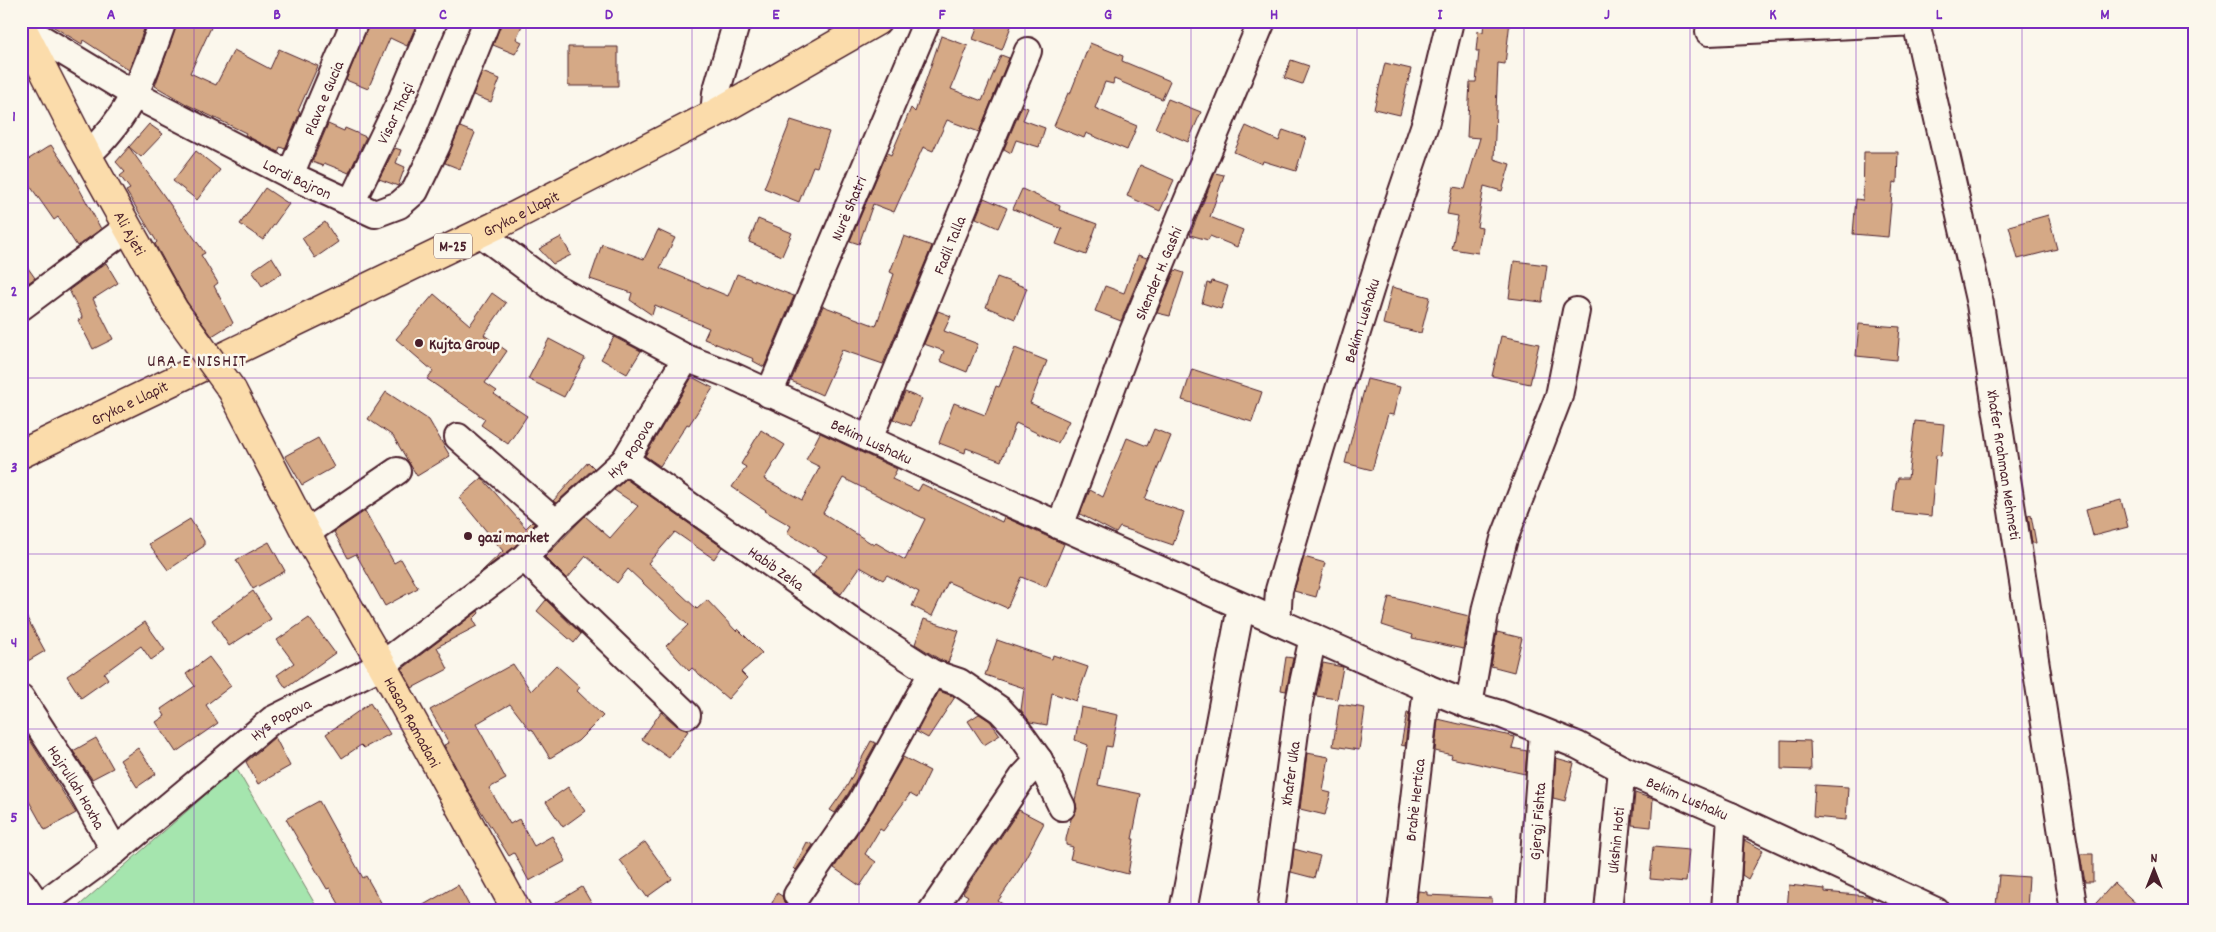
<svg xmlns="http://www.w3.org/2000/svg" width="2216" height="932" font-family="Dekko,sans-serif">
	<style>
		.green { fill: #a5e5ae; stroke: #78826c }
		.building { fill: #d5a986; stroke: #4a1f2b; fill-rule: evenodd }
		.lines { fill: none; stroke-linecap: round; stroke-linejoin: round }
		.minor-casing { stroke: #4a1f2b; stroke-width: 30 }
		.major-casing { stroke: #4a1f2b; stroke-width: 31 }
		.minor { stroke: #fbf7ec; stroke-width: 26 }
		.major { stroke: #fbdcab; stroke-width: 28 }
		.major-bridge-casing { stroke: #4a1f2b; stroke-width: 31; stroke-linecap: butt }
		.major-bridge { stroke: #fbdcab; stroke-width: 28 }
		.grid { fill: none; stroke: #7b2cbf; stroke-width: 1; stroke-opacity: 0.55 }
		.poi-dot { fill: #4a1f2b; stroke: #fbf7ec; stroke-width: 2 }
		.labels { text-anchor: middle; stroke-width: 5; stroke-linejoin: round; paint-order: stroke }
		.shield { fill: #fbf7ec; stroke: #7f6065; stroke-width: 1 }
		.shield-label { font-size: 15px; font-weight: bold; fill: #4a1f2b }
		.street-label { font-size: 16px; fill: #4a1f2b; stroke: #fbf7ec }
		.poi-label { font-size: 16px; font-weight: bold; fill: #4a1f2b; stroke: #fbf7ec; text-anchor: start }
		.neighbourhood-label { font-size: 18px; letter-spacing: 1px; fill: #4a1f2b; stroke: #fbf7ec }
		.neatline { fill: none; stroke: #7b2cbf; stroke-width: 2 }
		.grid-label { font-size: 16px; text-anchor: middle; font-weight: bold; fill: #7b2cbf }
	</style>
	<rect width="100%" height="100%" fill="#fbf7ec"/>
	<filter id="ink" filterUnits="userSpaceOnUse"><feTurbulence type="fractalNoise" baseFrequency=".02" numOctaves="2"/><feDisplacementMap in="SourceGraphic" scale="10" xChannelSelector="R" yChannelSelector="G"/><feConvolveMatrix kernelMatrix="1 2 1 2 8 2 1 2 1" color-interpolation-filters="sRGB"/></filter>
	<g filter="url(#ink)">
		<!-- green -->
		<path class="green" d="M236 768 319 911H73Z"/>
		<!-- building -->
		<path class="building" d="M44 21H147L129 70 83 40 82 44Z
			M178 21H214L190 73 216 85 234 50 270 69 279 49 318 66 298 111 300 112 285 149 280 147 278 152 245 135 246 133 188 105 155 86Z
			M370 21H418L407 46 390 38 368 89 346 80Z
			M502 21H524L516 39 522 42 515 54 493 45Z
			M980 21H1013L1002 50 973 39Z
			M1484 21H1510L1505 64 1498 63 1494 159 1510 164 1502 191 1484 186 1477 227 1482 228 1478 253 1452 249 1458 216 1447 214 1453 187 1465 189 1480 138 1467 137 1470 82H1476L1479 51H1476L1478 31 1483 32Z
			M941 36 968 46 951 89 982 101 1001 55 1009 58 979 132 947 120 933 151 923 147 894 212 873 204 859 244 850 241 887 153 891 155 911 108 915 112Z
			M1090 43 1123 56 1122 61 1170 81 1162 99 1114 79 1113 84 1105 82 1095 108 1137 126 1127 150 1086 133 1084 138 1054 126 1068 93 1070 94Z
			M568 47H618V86H568Z
			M1291 60 1309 66 1302 84 1284 78Z
			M1385 63 1411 69 1400 115 1374 109Z
			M482 72 500 79 491 102 473 95Z
			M1168 99 1201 112 1188 142 1155 128Z
			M1022 106 1028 108 1023 120 1045 128 1039 147 1016 140 1011 153 1004 149Z
			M791 120 829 132 817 167 813 166 799 202 764 188Z
			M149 124 163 134 141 157 129 147 205 253 201 255 218 283 214 286 233 323 212 336 187 302 155 244 157 242 126 191 130 189 120 176 125 172 116 162Z
			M328 124 344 131 345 128 366 137 349 173 324 163 323 166 312 162Z
			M1246 126 1279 141 1283 130 1306 138 1296 171 1263 161 1262 164 1234 152Z
			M460 127 475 133 460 169 445 163Z
			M51 145 73 177 101 229 77 246 58 217 54 220 21 173V164Z
			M395 148 401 150 396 163 405 167 398 186 379 179Z
			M196 151 220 170 197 200 173 181Z
			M1864 152H1898L1897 183 1893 182 1888 237 1853 234 1856 199 1863 200Z
			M1140 165 1174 180 1160 211 1127 196Z
			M1215 173 1224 175 1210 217 1243 230 1237 247 1210 236 1208 240 1190 235Z
			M265 188 289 204 263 240 240 224Z
			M1022 189 1060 206 1059 210 1097 224 1086 255 1056 244 1062 229 1013 209Z
			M984 198 1007 208 998 228 976 218Z
			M2048 215 2057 249 2018 259 2009 226Z
			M758 219 792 233 782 256 749 242Z
			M325 222 338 242 315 258 302 238Z
			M658 230 675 238 660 268 728 296 737 274 794 296 764 367 753 361 754 359 704 339 709 328 655 305 652 315 630 300 632 293 590 279 602 244 644 259Z
			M904 236 932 246 883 364 842 350 822 395 791 381 823 306 876 326 894 274 890 272Z
			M561 237 571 255 553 264 539 249Z
			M1138 255 1147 258 1121 321 1095 311 1105 286 1124 293Z
			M272 257 282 273 262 286 252 271Z
			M21 258 35 278 21 288Z
			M1514 261 1547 265 1542 302 1509 298Z
			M106 263 118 283 93 299 113 339 93 349 78 320 83 318 69 290Z
			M1175 270 1184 273 1170 316 1157 313Z
			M997 277 1027 288 1015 319 986 307Z
			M1212 281 1228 286 1221 309 1202 303 1207 283 1211 284Z
			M1392 287 1430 297 1421 333 1383 324Z
			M492 293 506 303 484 335 507 351 485 383 497 391 494 394 527 416 508 444 481 425 485 419 427 379 433 371 396 339 434 294 470 325Z
			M938 311 951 316 944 331 978 344 967 372 940 361 944 351 924 344Z
			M1859 324 1900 327 1897 360 1856 356Z
			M1501 336 1539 344 1530 384 1492 376Z
			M614 337 641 351 627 374 601 359Z
			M549 339 585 358 564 397 528 379Z
			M1015 348 1047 361 1030 403 1069 421 1058 443 1016 423 1001 461 966 448 965 453 939 443 954 403 985 415 996 386 999 387Z
			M1192 369 1262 392 1252 422 1182 400Z
			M692 377 713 388 689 425 687 424 660 466 645 456Z
			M1367 379 1400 387 1393 415 1388 414 1372 470 1345 463Z
			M386 392 429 420 450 456 417 476 393 436 368 419Z
			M905 392 922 399 911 426 893 419Z
			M1915 421 1944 424 1941 456 1936 455 1931 516 1893 512 1896 484 1898 478H1908Z
			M1154 429 1171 436 1145 499 1184 512 1173 545 1120 527 1116 533 1080 514 1090 490 1103 497 1127 438 1147 446Z
			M761 430 785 445 764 479 802 500 820 467 806 460 820 433 897 469 892 479 918 491 922 484 1002 522 1004 517 1064 544 1046 587 1021 577 1007 608 948 582 932 616 912 606 919 592 887 575 883 580 860 567 841 594 813 575 827 556 787 533 791 526 765 511 766 510 732 487 746 467 741 464ZM843 478 925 519 905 560 876 543 874 545 823 513Z
			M318 438 334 467 302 485 285 456Z
			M588 462 594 468 556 503 553 501Z
			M482 478 526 528 532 522 535 524 514 547 482 571 503 551 459 498Z
			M626 479 722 547 714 559 675 532 648 563 697 609 707 600 736 631 738 629 762 653 741 672 747 678 728 699 692 668 689 671 666 646 688 625 628 569 617 583 586 556 567 579 545 557 585 516 610 538 638 506 614 490Z
			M2121 500 2128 527 2093 536 2086 509Z
			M365 511 394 563 401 559 418 588 385 606 356 554 348 558 334 532Z
			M2031 515 2036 543H2032L2028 516Z
			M190 519 204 541V546L168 570 149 544Z
			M269 542 285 571 253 589 236 560Z
			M1304 557 1325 563 1316 597 1294 591Z
			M253 591 271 619 229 646 212 620Z
			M1389 597 1469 616 1463 649 1412 638 1413 635 1382 625Z
			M546 600 581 634 574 643 537 611Z
			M21 607 45 651 21 665Z
			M478 611 479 613 473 619 477 626 437 647 448 669 412 688 402 669Z
			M309 618 335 653 286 688 277 675 294 663 277 640Z
			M924 619 959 631 948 663 939 659 915 644Z
			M145 622 165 650 151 660 141 646 104 673 108 679 81 698 67 676Z
			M1497 632 1522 638 1514 672 1491 666Z
			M997 640 1052 659 1053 655 1088 667 1076 701 1052 693 1047 725 1030 722 1021 710 1024 688 985 675Z
			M209 657 231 686 206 705 218 723 176 752 156 722 165 716 161 709 195 686 186 674Z
			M1286 657 1293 658 1286 691 1281 690Z
			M1323 663 1343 667 1337 699 1316 696Z
			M513 664 531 691 556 665 580 687 577 691 603 716 578 741 550 758 532 729 530 730 510 704 476 724 506 779 489 788 510 824 519 819 534 846 552 836 566 861 529 881 514 853 509 856 472 797 444 745 449 743 430 710Z
			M939 691 955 697 928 738 917 732Z
			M370 703 390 734 364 748 361 745 342 758 326 734Z
			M1339 704 1365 708 1359 750 1333 746Z
			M1081 707 1118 715 1112 747 1106 746 1098 785 1141 794 1132 839H1134L1128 874 1070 859 1073 847 1066 845V839L1071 819 1077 809 1075 800 1088 745 1075 740Z
			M661 712 677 726 688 731 669 758 642 739Z
			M1407 713H1409L1405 746 1401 745Z
			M979 714 990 721 1000 735 984 745 968 721Z
			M1438 719 1515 737 1512 748 1527 751 1525 774 1451 758 1452 755 1435 751Z
			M21 726 76 813 45 830 21 787Z
			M275 737 290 766 258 784 246 762Z
			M96 738 113 768 92 779 73 751Z
			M1781 740 1810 741 1811 770 1781 769Z
			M871 741 876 743 848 794 835 813 830 810 847 786Z
			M138 748 156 774 137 787 120 760Z
			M1307 753 1329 757 1323 791 1331 793 1325 815 1300 809Z
			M903 757 930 771 917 798 910 794 883 831 880 829 865 854 876 862 860 886 834 868 873 810Z
			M1556 758 1574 763 1565 801 1553 798Z
			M1815 785 1848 787 1846 820 1813 817Z
			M568 787 585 811 563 827 546 802Z
			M1635 793 1653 799 1651 827 1632 825Z
			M319 801 342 843 343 842 363 878 366 876 383 906 374 911H343L330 888 327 889 286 819Z
			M1019 810 1044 823 1019 870 998 901 1013 911H958L968 896 963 893Z
			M1744 840 1763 850 1748 879 1742 875Z
			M645 842 672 879 647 897 620 860Z
			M807 842 813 845 796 870 794 868Z
			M1653 847 1689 850 1686 882 1650 879Z
			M1294 849 1320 856 1314 878 1291 872Z
			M2080 854H2093V882H2085Z
			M1999 875 2029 877 2027 909 1996 906Z
			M2114 883 2144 911H2089Z
			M458 885 472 911H413Z
			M1789 885 1825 889V892L1867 896 1872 898 1870 911H1787Z
			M582 887 596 911H542Z
			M1418 891 1427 892V895L1492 898V911H1416Z
			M777 893 782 896 784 902 789 908 796 910 804 908 810 911H768Z"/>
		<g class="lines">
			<defs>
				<g id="minor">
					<path id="s1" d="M21 26 135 95 290 175 375 214 399 205 415 191 437 145 487 21"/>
					<path id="s2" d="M1709 32 1916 22 1980 304 2074 911"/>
					<path d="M714 114 716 93 737 21"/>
					<path d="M87 155C131 116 144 75 163 21"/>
					<path id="s3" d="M290 175 355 21"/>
					<path id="s4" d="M351 203 401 100 434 21"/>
					<path id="s5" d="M480 233 553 287 686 358 733 376 946 475 1427 688 1469 705 1500 714 1577 745 1622 769 1731 816 1936 911"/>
					<path d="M21 307 127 228"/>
					<path id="s6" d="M769 394 927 21"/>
					<path d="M458 437 556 523"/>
					<path id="s7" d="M869 439 1028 51"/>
					<path id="s8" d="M625 460 858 625 932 673 959 682 1000 710 1014 725 1039 760 1062 807"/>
					<path id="s9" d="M1060 526 1132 334 1262 21"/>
					<path d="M306 533 397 471"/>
					<path d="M524 558 687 715"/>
					<path id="s10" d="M1277 622 1279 590 1321 447 1388 233 1426 121 1450 21"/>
					<path id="s11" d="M21 698 80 789 115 851"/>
					<path d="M1469 705 1486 607 1504 539 1559 396 1576 311"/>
					<path d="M21 881 39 907"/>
					<path d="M797 895 861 802 932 673"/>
					<path id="s12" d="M33 911 115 851 272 720 382 665 524 558 556 523 625 460 686 358"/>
					<path d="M932 911 1023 777 1039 760"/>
					<path d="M1183 911 1241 607"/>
					<path id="s13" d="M1271 911 1299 702 1313 637"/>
					<path id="s14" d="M1401 911 1427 688"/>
					<path id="s15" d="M1530 911 1543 732"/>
					<path id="s16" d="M1608 911 1622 769"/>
					<path d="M1725 911 1731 816"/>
				</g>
				<g id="major">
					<path id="s17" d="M21 26 87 155 174 310"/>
					<path id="s18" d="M232 390 306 533 382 665 517 911"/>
					<path id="s19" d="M21 454 495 226 714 114 877 21"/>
				</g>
			</defs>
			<!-- minor casing -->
			<use href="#minor" class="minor-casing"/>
			<!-- major casing -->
			<use href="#major" class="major-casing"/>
			<!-- minor -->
			<use href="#minor" class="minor"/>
			<!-- major -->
			<use href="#major" class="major"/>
			<defs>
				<path id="major-bridge" d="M174 310 232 390"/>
			</defs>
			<!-- major-bridge casing -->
			<use href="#major-bridge" class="major-bridge-casing"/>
			<!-- major-bridge -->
			<use href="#major-bridge" class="major-bridge"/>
		</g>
	</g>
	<!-- grid -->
	<path class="grid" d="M194 21V911M360 21V911M526 21V911M692 21V911M859 21V911M1025 21V911M1191 21V911M1357 21V911M1524 21V911M1690 21V911M1856 21V911M2022 21V911M21 203H2195M21 378H2195M21 554H2195M21 729H2195"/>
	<!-- markers -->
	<g class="poi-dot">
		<circle cx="419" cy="343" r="5"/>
		<circle cx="468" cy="536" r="5"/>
	</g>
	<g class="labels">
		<!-- shield labels -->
		<rect class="shield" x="434" y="233.5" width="38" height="25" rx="4"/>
		<g class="shield-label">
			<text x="453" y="251">M-25</text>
		</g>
		<!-- street labels -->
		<g class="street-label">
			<text dy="6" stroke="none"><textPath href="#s3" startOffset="84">Plava e Gucia</textPath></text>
			<text dy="6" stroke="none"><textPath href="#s4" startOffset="100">Visar Thaçi</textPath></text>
			<text dy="6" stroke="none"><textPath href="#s1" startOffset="316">Lordi Bajron</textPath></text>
			<text dy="6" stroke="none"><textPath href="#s6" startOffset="202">Nurë Shatri</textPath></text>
			<text dy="6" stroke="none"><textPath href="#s19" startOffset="555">Gryka e Llapit</textPath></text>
			<text dy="6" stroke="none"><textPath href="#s17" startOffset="234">Ali Ajeti</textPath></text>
			<text dy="6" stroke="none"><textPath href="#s7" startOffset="210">Fadil Talla</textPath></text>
			<text dy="6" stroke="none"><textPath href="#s9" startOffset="271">Skender H. Gashi</textPath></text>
			<text dy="6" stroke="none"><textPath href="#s10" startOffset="314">Bekim Lushaku</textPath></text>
			<text dy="6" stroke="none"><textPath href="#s19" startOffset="120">Gryka e Llapit</textPath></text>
			<text dy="6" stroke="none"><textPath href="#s5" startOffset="445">Bekim Lushaku</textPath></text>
			<text dy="6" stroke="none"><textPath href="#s12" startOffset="760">Hys Popova</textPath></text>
			<text dy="6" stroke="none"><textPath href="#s2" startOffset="659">Xhafer Rrahman Mehmeti</textPath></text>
			<text dy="6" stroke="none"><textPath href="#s8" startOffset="186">Habib Zeka</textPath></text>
			<text dy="6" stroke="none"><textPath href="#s12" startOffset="314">Hys Popova</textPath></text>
			<text dy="6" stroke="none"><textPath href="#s18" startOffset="378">Hasan Ramadani</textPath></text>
			<text dy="6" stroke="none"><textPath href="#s13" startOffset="139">Xhafer Uka</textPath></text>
			<text dy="6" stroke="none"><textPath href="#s11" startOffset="105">Hajrullah Hoxha</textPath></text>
			<text dy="6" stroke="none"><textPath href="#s5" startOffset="1336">Bekim Lushaku</textPath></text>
			<text dy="6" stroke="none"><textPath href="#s14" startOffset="112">Brahë Hertica</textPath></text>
			<text dy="6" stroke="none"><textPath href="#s15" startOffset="90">Gjergj Fishta</textPath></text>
			<text dy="6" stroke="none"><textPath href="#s16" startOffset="71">Ukshin Hoti</textPath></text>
		</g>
		<!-- poi labels -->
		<g class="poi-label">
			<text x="429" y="349">Kujta Group</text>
			<text x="478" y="542">gazi market</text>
		</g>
		<!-- neighbourhood labels -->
		<g class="neighbourhood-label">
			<text x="197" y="366">URA E NISHIT</text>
		</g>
	</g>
	<!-- margin -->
	<rect width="2216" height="932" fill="none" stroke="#fbf7ec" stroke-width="55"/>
	<!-- north arrow -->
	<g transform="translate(2154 870)" stroke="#fbf7ec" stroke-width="4" paint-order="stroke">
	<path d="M0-4L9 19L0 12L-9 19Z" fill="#4a1f2b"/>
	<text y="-8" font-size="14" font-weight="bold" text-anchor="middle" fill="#4a1f2b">N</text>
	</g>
	<rect x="28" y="28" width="2160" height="876" class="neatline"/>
	<g class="grid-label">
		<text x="111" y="19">A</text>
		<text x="277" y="19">B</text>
		<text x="443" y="19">C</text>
		<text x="609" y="19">D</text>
		<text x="776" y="19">E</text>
		<text x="942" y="19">F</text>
		<text x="1108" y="19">G</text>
		<text x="1274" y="19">H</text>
		<text x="1440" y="19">I</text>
		<text x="1607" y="19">J</text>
		<text x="1773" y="19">K</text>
		<text x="1939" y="19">L</text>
		<text x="2105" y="19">M</text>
		<text x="14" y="121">1</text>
		<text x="14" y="296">2</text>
		<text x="14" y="472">3</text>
		<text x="14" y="647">4</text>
		<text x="14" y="822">5</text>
	</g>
</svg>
